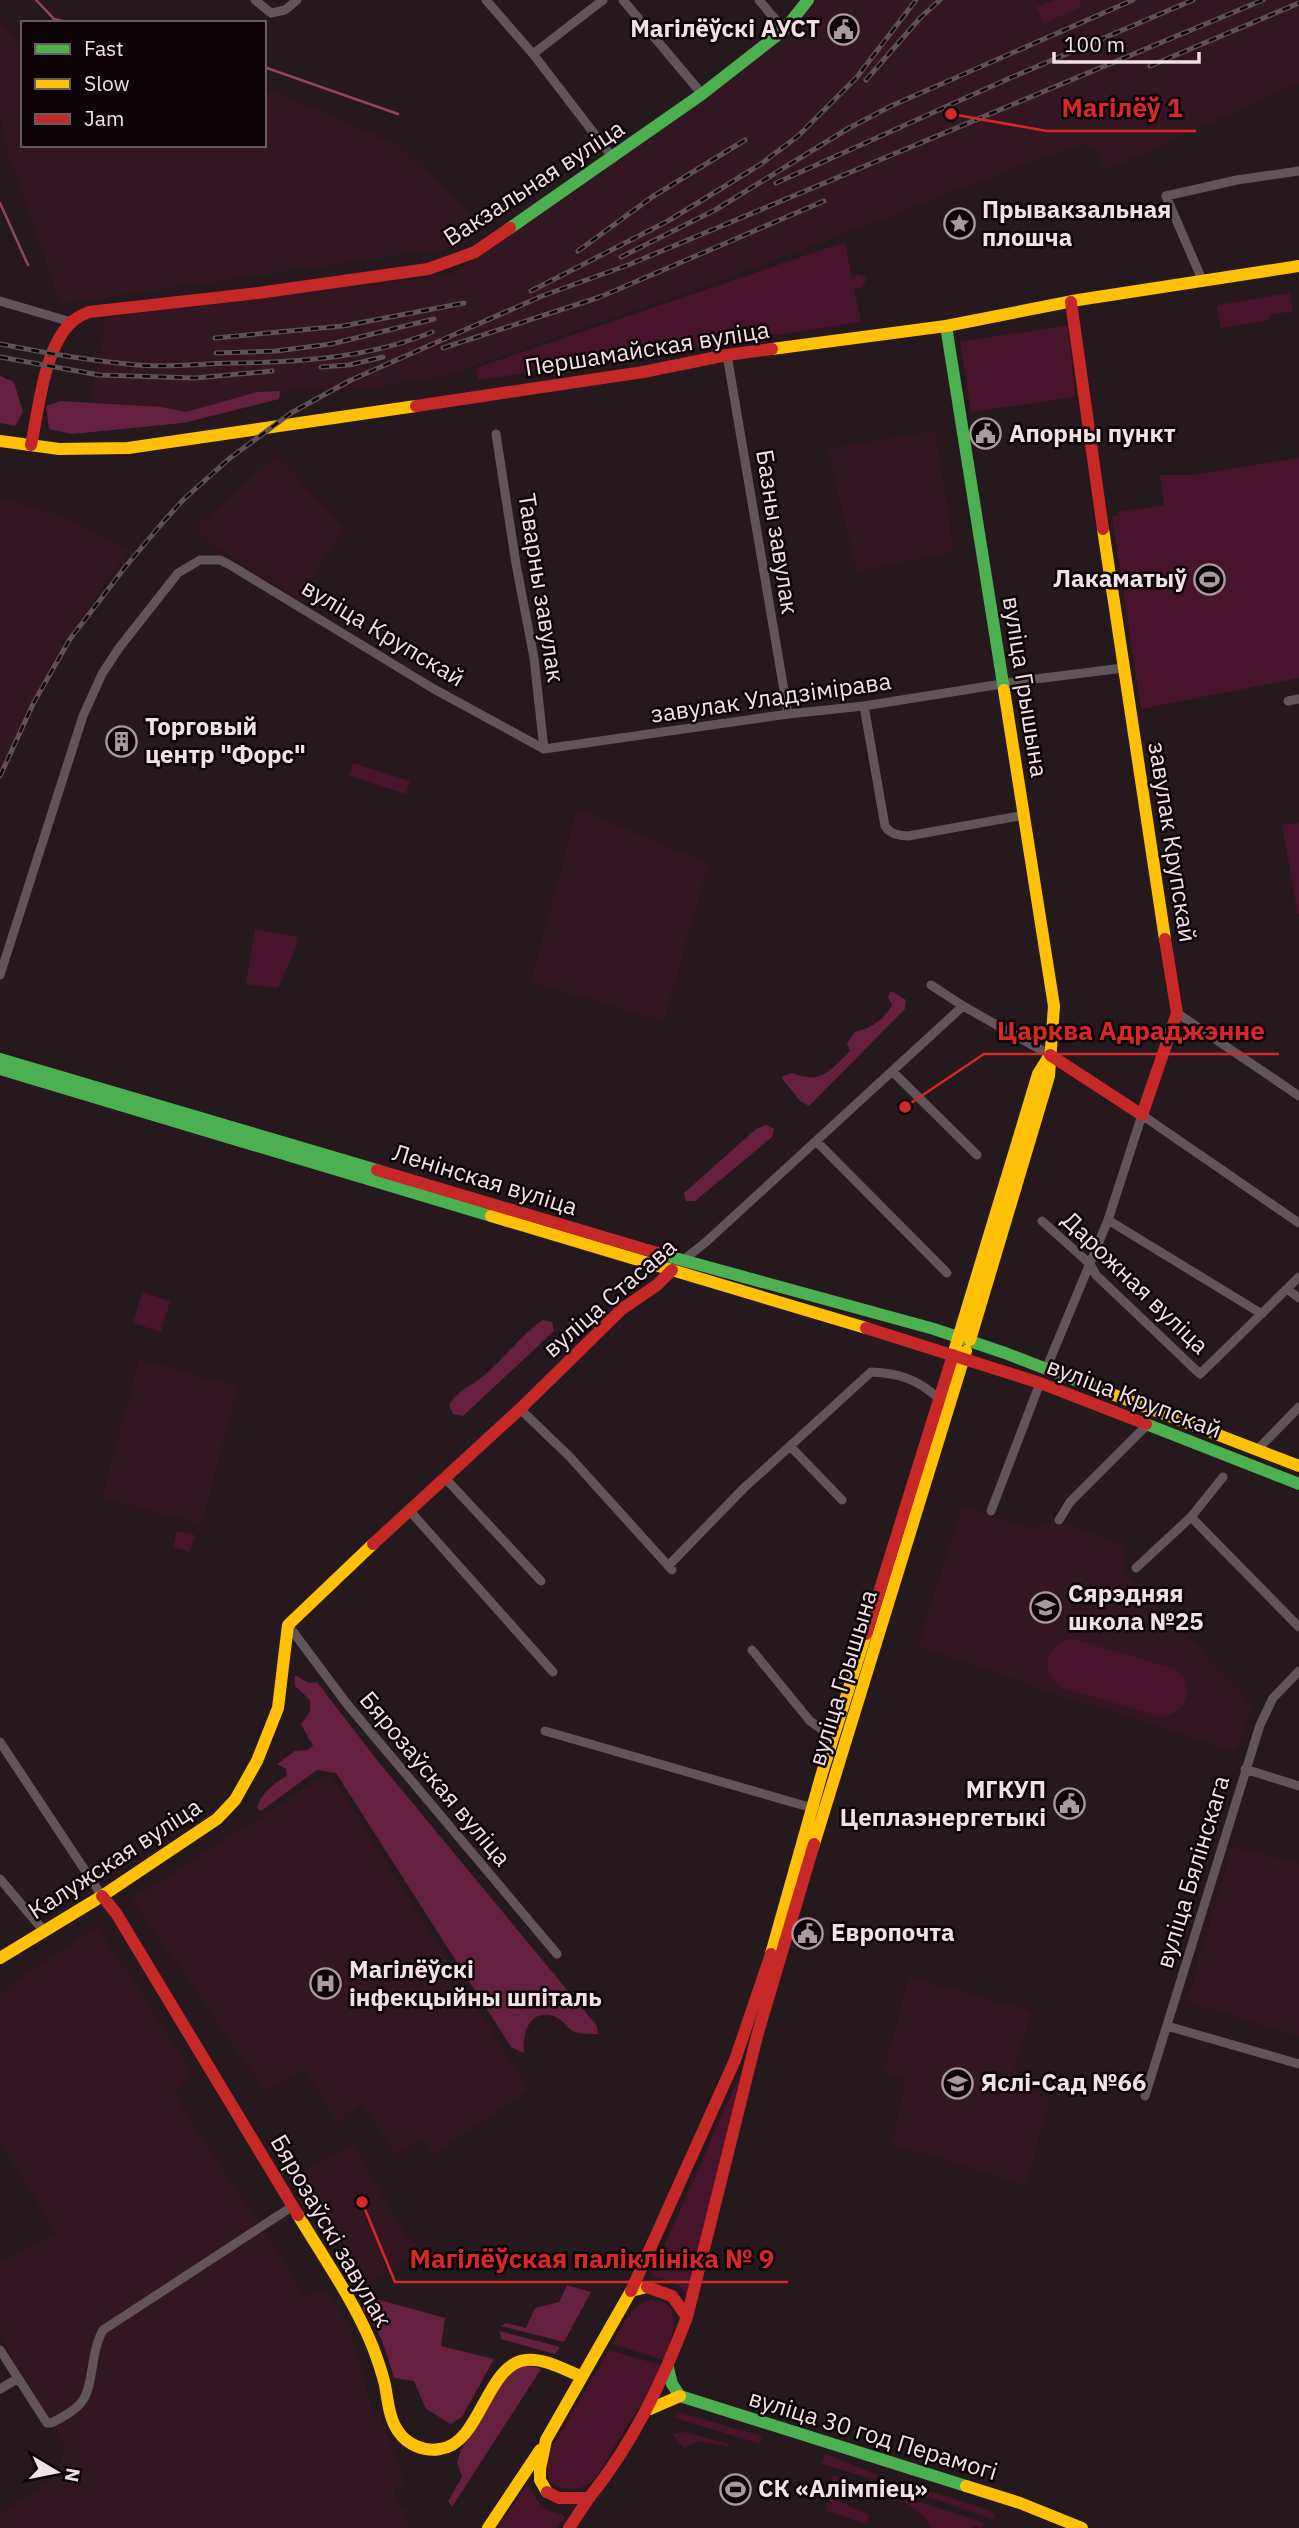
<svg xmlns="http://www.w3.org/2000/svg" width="1299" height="2528" font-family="'IBM Plex Sans',sans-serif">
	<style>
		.built { fill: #321621 }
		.green { fill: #48142b }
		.forest { fill: #65203f }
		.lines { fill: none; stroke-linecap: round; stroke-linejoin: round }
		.stream { stroke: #8f4462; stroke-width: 2.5 }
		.street { stroke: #62555a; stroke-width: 9 }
		.fast { stroke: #4caf50; stroke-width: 12 }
		.slow { stroke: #ffc107; stroke-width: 12 }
		.jam { stroke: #c62828; stroke-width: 12 }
		.rail-casing { stroke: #5e5256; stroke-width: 5 }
		.rail { stroke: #0d0407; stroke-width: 2.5; stroke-dasharray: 8; stroke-linecap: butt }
		.labels { text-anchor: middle; stroke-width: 5; stroke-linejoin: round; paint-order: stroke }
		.poi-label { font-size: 24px; font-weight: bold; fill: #f2e0e5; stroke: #0d0407; text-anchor: start }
		.street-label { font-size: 24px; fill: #f2e0e5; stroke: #0d0407 }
		.leader { fill: none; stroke: #d62828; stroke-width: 2.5 }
		.callout-dot { fill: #d62828; stroke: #0d0407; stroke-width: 2.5 }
		.callout-label { font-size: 26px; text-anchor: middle; font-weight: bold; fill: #d62828; stroke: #0d0407; stroke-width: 5; stroke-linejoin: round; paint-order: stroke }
	</style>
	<rect width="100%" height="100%" fill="#25191d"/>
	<!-- built -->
	<path class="built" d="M806 0H1299V83L1105 171 1095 151 1083 144 1035 160 713 284 450 374 375 388 257 392 186 412 162 407 90 402 102 345 104 318 450 275 785 27Z
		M0 22 23 48V145H264V93L273 91 398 145 482 226 449 248 61 304 8 154 0 118Z
		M935 431 954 552 856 571 828 449Z
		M277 455 344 529 298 600 209 542 195 528Z
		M0 498 60 515 129 550 69 636 0 765Z
		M577 809 709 863 664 1021 531 982Z
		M139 1359 238 1387 202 1524 102 1498Z
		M962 1507 1037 1529 1056 1521 1125 1546 1124 1570 1253 1706 1236 1751 1061 1696 918 1646Z
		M330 1773 529 2090 433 2155 422 2138 396 2155 362 2103 337 2122 305 2069 265 2091 132 1899Z
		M1232 1846 1299 1863V2036L1187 2002Z
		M98 1926 121 1967 125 1966 192 2074 174 2094 307 2298 326 2288 350 2327 373 2415 380 2412 405 2485 393 2490 401 2509H405L410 2528H0V2514L57 2476 66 2446 19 2372 0 2334V2263L56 2232 0 2144V1993Z
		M909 1977 1031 2011 1010 2086 1050 2098 1026 2185 892 2144 905 2080 883 2073Z
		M352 2143 410 2242 420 2244 417 2254 365 2284 301 2173Z"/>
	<!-- green -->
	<path class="green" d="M1055 0H1078L1082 7 1043 24 1036 7Z
		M845 242 852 279 858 274 867 278 862 288H854L861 322 478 380 476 368Z
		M1290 293 1293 311 1270 315 1269 320 1221 328 1217 308 1218 305Z
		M1068 325 1075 397 971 412 960 342Z
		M1299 458V678L1141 709 1112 517 1119 515 1118 512 1164 505 1160 475H1193Z
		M353 763 410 781 406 794 349 776Z
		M1299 823V913L1298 914 1282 825Z
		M255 929 294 936 297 939V945L278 988 246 984Z
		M142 1292 170 1301 161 1332 133 1323Z
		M177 1531 195 1535 190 1552 173 1547Z
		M1073 1639 1175 1669C1196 1685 1188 1713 1162 1717L1060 1687C1039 1670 1047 1642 1073 1639Z
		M741 2072 687 2295C677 2281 667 2279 651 2276Z
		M651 2300 663 2302 672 2309 674 2325 666 2361 612 2344C622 2327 630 2304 651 2300Z
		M609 2350 664 2366 594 2480C579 2492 566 2492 550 2482L546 2470 549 2452Z
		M678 2412 762 2436 760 2444 675 2418Z
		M685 2432 729 2444V2447L699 2441 684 2448 672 2434Z
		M825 2454 878 2475 875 2480 822 2464Z
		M831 2475 883 2491 882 2494H858L832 2481Z
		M528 2484C538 2503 540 2510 562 2514L565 2518 556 2528H497Z
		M908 2484 986 2509 994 2514 995 2520 905 2489Z
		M897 2495 985 2523 982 2528 974 2525 972 2528H932L924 2517Z
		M830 2497 869 2515 867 2524 826 2511Z"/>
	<!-- forest -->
	<path class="forest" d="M0 376 14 382 23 412 15 426 0 423Z
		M280 391 279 399 183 423 72 434 49 429 46 406 61 401 162 407 186 412 257 392Z
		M891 991 906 1000 905 1009 809 1106 800 1101 781 1077 792 1073C822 1085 830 1070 850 1051L847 1043 855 1032C871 1028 884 1020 892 1005L888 997Z
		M766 1125 774 1129 772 1137 695 1201H686L684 1193 756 1129Z
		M543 1320 552 1322 554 1331 463 1416 453 1414 449 1405C462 1386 466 1390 482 1377 504 1360 520 1335 543 1320Z
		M295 1675 309 1683 317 1682 377 1760 597 2026 598 2034C591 2034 582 2034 575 2032 568 2030 564 2021 558 2018 532 2005 521 2032 524 2053L511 2047 336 1773 317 1770 261 1811 257 1808C260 1795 275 1782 287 1776L286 1769 277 1764 295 1751 308 1750 313 1746 301 1724 310 1712V1700L295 1686Z
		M567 2285 591 2292 564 2342 501 2326 506 2323 526 2328 535 2308 559 2302Z
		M376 2299 445 2318 441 2346 494 2359 462 2417 451 2424 426 2409 414 2381 394 2378C387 2352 379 2327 361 2308Z
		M500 2331 560 2347 555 2354 501 2339Z
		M523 2363 541 2369 452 2507 448 2501 462 2477 457 2462 461 2450 511 2370Z"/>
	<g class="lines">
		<!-- stream -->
		<path class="stream" d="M36 0 54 19 71 23
			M264 67 398 114
			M0 203 28 265"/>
		<!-- street -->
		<path class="street" d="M255 0 271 13 285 10 297 0
			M486 0 533 54 613 158
			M623 0 702 94
			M759 0 784 30
			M533 54 603 0
			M1203 282 1166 196 1237 180 1299 171
			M0 301 71 322
			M727 355 788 714
			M496 434 516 564 534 658 544 749
			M1288 701 1299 699
			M864 706 885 826C891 835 898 835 908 836L1025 815
			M544 749 788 714 864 706 1020 681 1123 668
			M0 975 83 716 102 674 119 648 178 573 200 560H220L230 565 434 689 544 749
			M931 985 963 1006 1050 1055
			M1177 1013 1299 1096
			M892 1071 977 1155
			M816 1141 947 1273
			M1108 1220 1262 1314
			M1042 1221 1090 1264 1096 1275 1200 1374 1299 1277
			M682 1261 706 1242 963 1006
			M1287 1289 1299 1298
			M1046 1369 1108 1220 1142 1115 1299 1223
			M520 1409 569 1456 672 1570
			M790 1446 842 1500
			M1257 1450 1299 1407
			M445 1478 541 1581
			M409 1510 553 1672
			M991 1511 1040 1383
			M1191 1517 1299 1627
			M1059 1520 1070 1502 1147 1425
			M670 1564 744 1488 871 1372C898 1373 918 1379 939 1399
			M1136 1568 1191 1517 1223 1477
			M288 1625 347 1704 557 1954
			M752 1650 810 1721 833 1737
			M545 1731 816 1809
			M0 1742 102 1896
			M1245 1769 1299 1786
			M0 1879 43 1930
			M1167 2026 1299 2064
			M1145 2096 1260 1725 1273 1698 1299 1671
			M0 2350 47 2423H51C61 2418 77 2410 83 2400 94 2384 90 2353 103 2330L293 2206
			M0 2389 17 2379"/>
		<!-- fast -->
		<path class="fast" d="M510 228 702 94 784 30 808 0
			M946 326 1004 690
			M0 1059 377 1170
			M0 1069 491 1216
			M664 1255 934 1329 1005 1353 1104 1391
			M1146 1424 1299 1484
			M668 2368 672 2384 680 2396 966 2486"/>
		<!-- slow -->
		<path class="slow" d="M772 349 946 326 1078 300 1299 266
			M0 441 59 449 128 448 416 406
			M1103 529 1165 939
			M491 1216 866 1328
			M970 1340 1049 1076 1054 1006 1004 690
			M953 1355 1038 1074 1048 1058
			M1104 1391 1299 1466
			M814 1844 966 1351
			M771 1954 822 1773 866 1634
			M0 1958 102 1896 217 1819 235 1800 257 1761 278 1708 288 1625 373 1544
			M298 2215C323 2257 353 2299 372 2345 377 2358 382 2372 385 2385 388 2401 389 2418 398 2431 407 2445 425 2452 440 2449 481 2444 486 2364 526 2360 545 2358 565 2370 582 2377
			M650 2409 680 2396
			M966 2486 1020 2503 1082 2528
			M547 2492 540 2480V2469L546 2440 631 2291 647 2287
			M488 2528 540 2450"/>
		<!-- jam -->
		<path class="jam" d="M1071 302 1103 529
			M416 406 643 372 727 355 772 349
			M31 445C39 409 44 344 74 320 78 317 84 314 89 312L258 293 428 269 475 252 510 228
			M1050 1055 1142 1115 1177 1013 1165 939
			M377 1170 664 1255
			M866 1328 1040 1383 1146 1424
			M373 1544 520 1409 622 1309 657 1285 672 1270
			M866 1634 953 1355
			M102 1896 116 1913 298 2215
			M631 2291 735 2060 771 1954
			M687 2317 757 2036 814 1844
			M547 2492 559 2498H589C633 2443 662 2383 687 2317L672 2296 647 2287
			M569 2528 589 2498"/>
		<defs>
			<path id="rail" d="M1150 66 1299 3
				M866 80 921 17 940 0
				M776 183 1010 78 1193 0
				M578 251 652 197 745 140
				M621 257 715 210 849 128 891 106 1133 0
				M531 291 668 221 761 164 798 136 857 77 916 0
				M215 338 343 326 464 303
				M0 344C45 353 91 361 137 365 170 368 205 363 238 363 303 362 372 357 432 332
				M443 348 600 297 824 201
				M216 353 276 351 331 344 434 319
				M0 357 99 375 195 378 272 371
				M321 367 349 365 383 357
				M0 776 34 702 70 639 126 566 164 521 184 499 230 458 291 413 351 380 542 296 628 265 1263 0"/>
		</defs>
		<!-- rail casing -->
		<use href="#rail" class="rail-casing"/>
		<!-- rail -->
		<use href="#rail" class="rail"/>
	</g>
	<!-- icons -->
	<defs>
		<symbol id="civic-ring" viewBox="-11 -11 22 22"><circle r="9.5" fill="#0d0407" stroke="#aa9a9f" stroke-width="1.5"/><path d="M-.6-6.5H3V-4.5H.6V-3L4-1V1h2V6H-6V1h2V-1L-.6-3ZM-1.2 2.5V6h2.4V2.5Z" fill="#aa9a9f"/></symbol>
		<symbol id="sight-ring" viewBox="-11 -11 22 22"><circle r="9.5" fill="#0d0407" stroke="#aa9a9f" stroke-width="1.5"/><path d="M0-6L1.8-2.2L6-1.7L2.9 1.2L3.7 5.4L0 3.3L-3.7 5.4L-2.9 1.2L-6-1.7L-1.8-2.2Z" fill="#aa9a9f"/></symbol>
		<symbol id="stadium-ring" viewBox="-11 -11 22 22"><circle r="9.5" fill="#0d0407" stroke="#aa9a9f" stroke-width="1.5"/><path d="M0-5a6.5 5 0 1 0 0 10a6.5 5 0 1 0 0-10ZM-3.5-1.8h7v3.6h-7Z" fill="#aa9a9f"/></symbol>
		<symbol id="building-ring" viewBox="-11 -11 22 22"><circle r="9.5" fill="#0d0407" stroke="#aa9a9f" stroke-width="1.5"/><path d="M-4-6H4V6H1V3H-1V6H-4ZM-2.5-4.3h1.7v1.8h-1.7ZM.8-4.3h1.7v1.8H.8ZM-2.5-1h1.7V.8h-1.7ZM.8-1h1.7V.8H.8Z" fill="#aa9a9f"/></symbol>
		<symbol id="school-ring" viewBox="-11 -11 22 22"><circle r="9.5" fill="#0d0407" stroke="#aa9a9f" stroke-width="1.5"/><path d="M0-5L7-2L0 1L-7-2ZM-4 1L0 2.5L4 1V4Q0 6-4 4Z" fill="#aa9a9f"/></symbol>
		<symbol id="hospital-ring" viewBox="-11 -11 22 22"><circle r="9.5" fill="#0d0407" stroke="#aa9a9f" stroke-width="1.5"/><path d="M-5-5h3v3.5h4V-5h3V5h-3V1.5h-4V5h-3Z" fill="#aa9a9f"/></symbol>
	</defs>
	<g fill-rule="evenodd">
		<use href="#civic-ring" x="826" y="12" width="35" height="35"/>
		<use href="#sight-ring" x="942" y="206" width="35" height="35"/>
		<use href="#civic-ring" x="968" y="416" width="35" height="35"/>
		<use href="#stadium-ring" x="1192" y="562" width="35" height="35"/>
		<use href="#building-ring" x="104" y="724" width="35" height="35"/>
		<use href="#school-ring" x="1028" y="1590" width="35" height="35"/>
		<use href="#civic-ring" x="1052" y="1786" width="35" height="35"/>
		<use href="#civic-ring" x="790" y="1916" width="35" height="35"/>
		<use href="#hospital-ring" x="308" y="1966" width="35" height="35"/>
		<use href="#school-ring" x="940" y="2066" width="35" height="35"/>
		<use href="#stadium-ring" x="718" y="2472" width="35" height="35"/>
	</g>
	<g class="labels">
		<!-- poi labels -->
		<g class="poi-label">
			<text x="820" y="37" text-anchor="end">Магілёўскі АУСТ</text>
			<text x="982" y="218">Прывакзальная<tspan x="982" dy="28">плошча</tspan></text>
			<text x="1009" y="442">Апорны пункт</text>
			<text x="1187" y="587" text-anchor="end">Лакаматыў</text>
			<text x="145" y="735">Торговый<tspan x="145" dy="28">центр "Форс"</tspan></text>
			<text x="1068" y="1602">Сярэдняя<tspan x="1068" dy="28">школа №25</tspan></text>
			<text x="1046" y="1798" text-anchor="end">МГКУП<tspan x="1046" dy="28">Цеплаэнергетыкі</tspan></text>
			<text x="831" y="1941">Европочта</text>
			<text x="349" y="1978">Магілёўскі<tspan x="349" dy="28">інфекцыйны шпіталь</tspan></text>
			<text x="981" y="2091">Яслі-Сад №66</text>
			<text x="758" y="2497">СК «Алімпіец»</text>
		</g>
		<!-- street labels -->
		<g class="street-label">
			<text transform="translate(534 183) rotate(-33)" y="8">Вакзальная вуліца</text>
			<text transform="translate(647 349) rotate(-9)" y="8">Першамайская вуліца</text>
			<text transform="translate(777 532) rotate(81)" y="8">Базны завулак</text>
			<text transform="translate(541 588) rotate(81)" y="8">Таварны завулак</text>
			<text transform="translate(383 633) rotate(31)" y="8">вуліца Крупскай</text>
			<text transform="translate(1025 687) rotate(81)" y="8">вуліца Грышына</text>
			<text transform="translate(771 698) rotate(-8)" y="8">завулак Уладзімірава</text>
			<text transform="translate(1172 842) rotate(81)" y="8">завулак Крупскай</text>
			<text transform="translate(485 1180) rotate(17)" y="8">Ленінская вуліца</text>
			<text transform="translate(1135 1283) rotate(44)" y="8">Дарожная вуліца</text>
			<text transform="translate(610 1298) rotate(-41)" y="8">вуліца Стасава</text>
			<text transform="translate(1134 1398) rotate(21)" y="8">вуліца Крупскай</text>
			<text transform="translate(843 1678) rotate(-73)" y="8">вуліца Грышына</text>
			<text transform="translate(435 1779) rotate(50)" y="8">Бярозаўская вуліца</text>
			<text transform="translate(115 1859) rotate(-33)" y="8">Калужская вуліца</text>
			<text transform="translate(1193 1872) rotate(-73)" y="8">вуліца Бялінскага</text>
			<text transform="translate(331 2231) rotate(60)" y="8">Бярозаўскі завулак</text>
			<text transform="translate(873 2435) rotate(17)" y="8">вуліца 30 год Перамогі</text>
		</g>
	</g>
	<!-- callouts -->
	<path class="leader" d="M951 114L1047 131H1196M905 1107L984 1054H1279M362 2202L395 2282H788"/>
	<g class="callout-dot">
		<circle cx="951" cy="114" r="7"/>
		<circle cx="905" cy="1107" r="7"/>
		<circle cx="362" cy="2202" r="7"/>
	</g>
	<g class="callout-label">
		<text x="1122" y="117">Магілёў 1</text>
		<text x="1131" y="1040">Царква Адраджэнне</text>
		<text x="592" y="2268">Магілёўская паліклініка № 9</text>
	</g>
	<!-- legend -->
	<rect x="21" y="21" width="245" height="126" fill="#0d0407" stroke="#695c60" stroke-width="2"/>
	<rect x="35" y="44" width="35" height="10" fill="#4caf50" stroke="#695c60" stroke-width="2"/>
	<text x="84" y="56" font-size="21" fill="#f2e0e5">Fast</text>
	<rect x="35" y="79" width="35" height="10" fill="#ffc107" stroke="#695c60" stroke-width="2"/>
	<text x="84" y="91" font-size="21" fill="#f2e0e5">Slow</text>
	<rect x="35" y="114" width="35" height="10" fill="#c62828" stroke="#695c60" stroke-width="2"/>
	<text x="84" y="126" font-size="21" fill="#f2e0e5">Jam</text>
	<!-- north arrow -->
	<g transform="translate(56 2472) rotate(100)" stroke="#0d0407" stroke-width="5" paint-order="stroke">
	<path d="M0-5L12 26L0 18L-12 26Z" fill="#f2e0e5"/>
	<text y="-10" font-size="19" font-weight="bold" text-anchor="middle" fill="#f2e0e5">N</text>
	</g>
	<!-- scale -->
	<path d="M1054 52v10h145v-10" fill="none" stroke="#f2e0e5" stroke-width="3.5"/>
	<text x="1064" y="52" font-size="21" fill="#f2e0e5" stroke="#0d0407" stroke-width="5" paint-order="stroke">100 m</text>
</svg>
